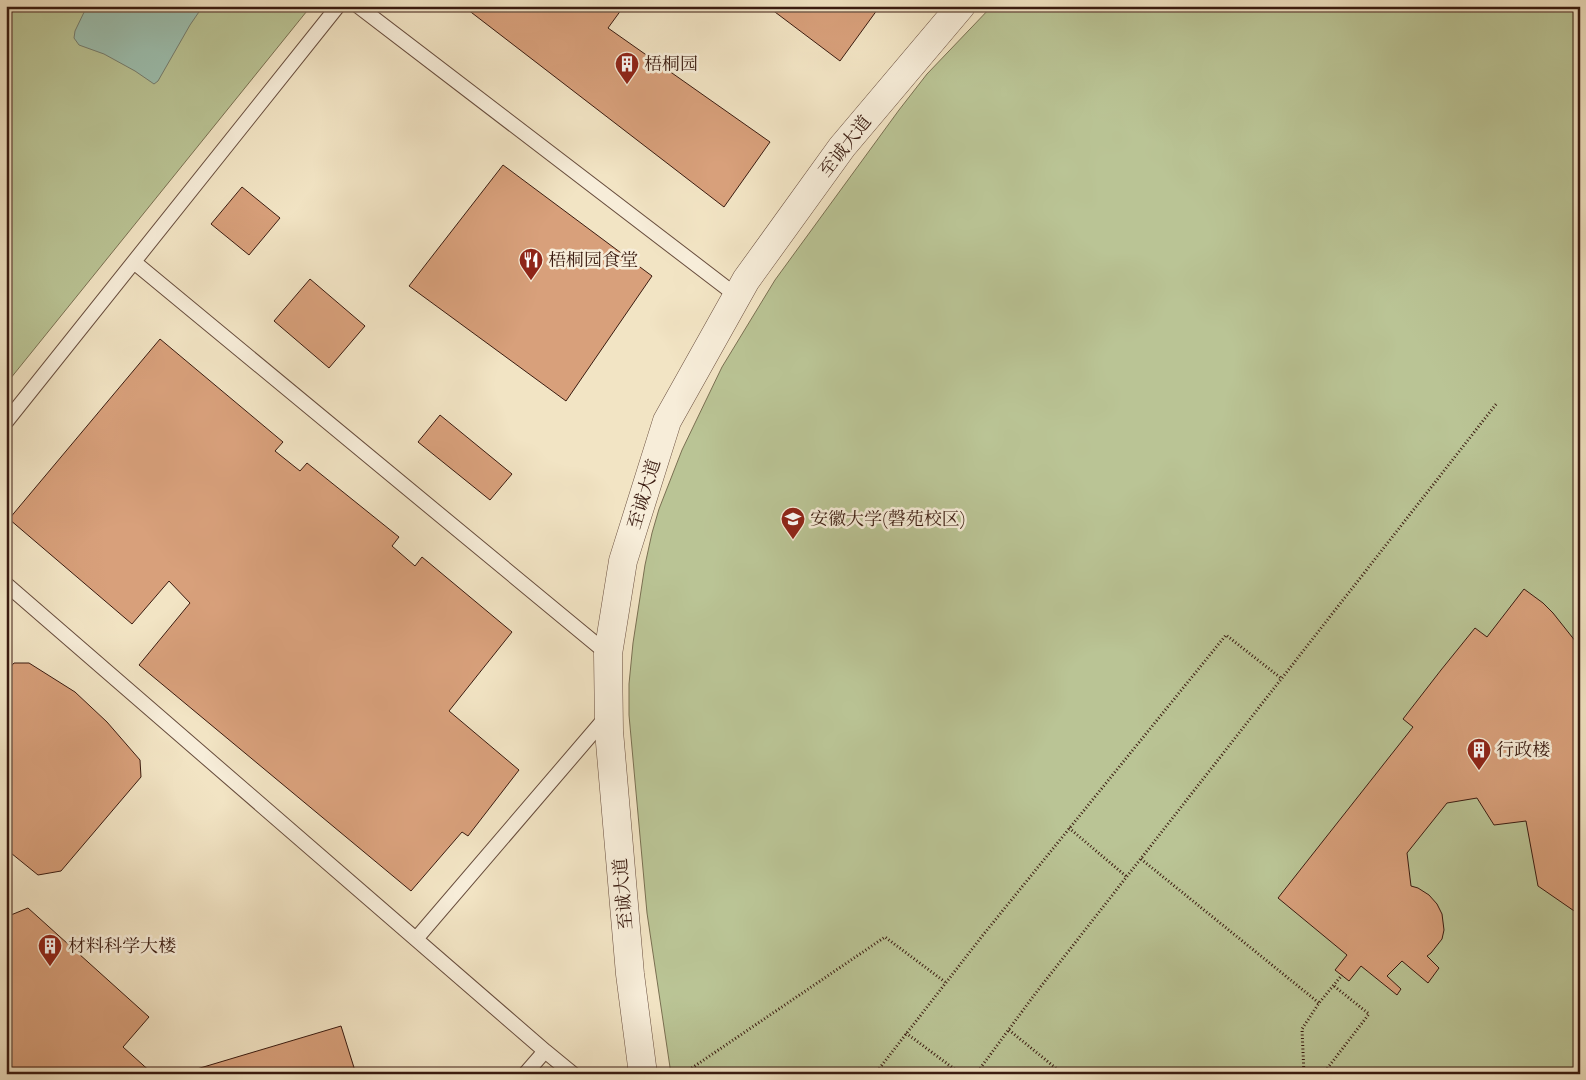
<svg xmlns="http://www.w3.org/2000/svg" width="1586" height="1080" font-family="'Sorts Mill Goudy','Noto Serif SC',serif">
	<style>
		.green { fill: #bac495; stroke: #7a7052 }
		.water { fill: #9cbfaf; stroke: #757d6f }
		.building { fill: #d8a07b; stroke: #3a1b10 }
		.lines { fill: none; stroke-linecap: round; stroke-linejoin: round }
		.service-casing { stroke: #684d3d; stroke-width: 16 }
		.minor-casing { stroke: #684d3d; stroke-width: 29 }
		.path { stroke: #3a1b10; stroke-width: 3; stroke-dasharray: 1 2.5; stroke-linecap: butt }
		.service { stroke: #f7edd9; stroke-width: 14 }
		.minor { stroke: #f7edd9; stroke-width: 28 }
		.labels { text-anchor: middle; stroke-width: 5; stroke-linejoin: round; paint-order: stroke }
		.poi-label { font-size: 18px; fill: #3a1b10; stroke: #f7edd9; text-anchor: start }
		.street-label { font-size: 18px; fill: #3a1b10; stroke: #f7edd9 }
	</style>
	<rect width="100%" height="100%" fill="#f2e4c4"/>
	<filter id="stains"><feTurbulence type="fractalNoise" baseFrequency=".004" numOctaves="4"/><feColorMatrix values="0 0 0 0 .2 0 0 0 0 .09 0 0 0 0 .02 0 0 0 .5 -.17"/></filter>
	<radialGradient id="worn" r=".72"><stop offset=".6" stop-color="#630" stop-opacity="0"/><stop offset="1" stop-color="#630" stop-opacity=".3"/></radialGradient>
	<!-- green -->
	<path class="green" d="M6 6H311L6 384Z
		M992 6H1580V1074H671L647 913 629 715V684L633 643 645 565 652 533 659 509 682 450 722 367 775 280 899 110 927 74Z"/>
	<!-- water -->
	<path class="water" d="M87 6H203L190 25 158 81 154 84 135 71 104 54 79 45 74 38 75 31Z"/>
	<!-- building -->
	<path class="building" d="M463 6H624L608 28 770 142 724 207Z
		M767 6H880L840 61Z
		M503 165 652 276 566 401 409 286Z
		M242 187 280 218 249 255 211 224Z
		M310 279 365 326 329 368 274 321Z
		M160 339 283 442 275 451 300 471 307 463 399 537 392 546 415 566 422 557 512 632 449 711 519 770 468 836 462 832 411 891 139 665 190 603 169 581 132 624 9 519Z
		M440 415 512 474 490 500 418 442Z
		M1524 589 1543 603 1553 613 1580 647V915L1538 886 1526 821 1494 825 1477 798 1447 803 1407 853 1411 886 1418 888 1429 895 1437 904 1442 914 1444 930 1442 939 1431 953 1427 956 1439 968 1428 983 1402 961 1387 976 1401 989 1397 995 1361 966 1349 981 1335 970 1347 955 1278 898 1413 727 1403 719 1441 670 1475 628 1487 637Z
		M14 663H29L75 692 107 722 140 760 141 777 61 871 38 875 6 849V672Z
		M28 908 149 1017 123 1047 153 1074H6V917Z
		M341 1026 356 1074H180Z"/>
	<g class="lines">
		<defs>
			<path id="service" d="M358 6 737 296
				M134 262 608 654
				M6 422 338 6
				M6 584 545 1051
				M416 939 607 716
				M525 1074 545 1051 573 1074"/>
			<path id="minor" d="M643 1074 630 974 609 731 608 654 623 561 667 421 746 280 842 147 961 6"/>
		</defs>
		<!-- service casing -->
		<use href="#service" class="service-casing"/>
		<!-- minor casing -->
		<use href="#minor" class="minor-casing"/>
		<!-- path -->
		<path class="path" d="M1069 828 1127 877
			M1141 859 1319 1003
			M1009 1030 1063 1074
			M906 1033 961 1074
			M683 1074 885 937 945 982
			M875 1074 983 935 1226 635 1282 679
			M976 1074 1035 994 1497 403
			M1304 1074 1302 1029 1319 1003 1342 975
			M1323 1074 1369 1014 1334 986"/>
		<!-- service -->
		<use href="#service" class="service"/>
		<!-- minor -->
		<use href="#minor" class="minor"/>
	</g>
	<!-- icons -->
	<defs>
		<symbol id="building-pin" viewBox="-11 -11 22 30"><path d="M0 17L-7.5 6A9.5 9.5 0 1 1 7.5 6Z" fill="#8f2418" stroke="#f7edd9"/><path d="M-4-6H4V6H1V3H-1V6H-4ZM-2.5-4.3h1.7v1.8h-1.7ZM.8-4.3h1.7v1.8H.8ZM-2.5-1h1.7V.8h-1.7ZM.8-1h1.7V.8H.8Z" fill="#fff"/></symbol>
		<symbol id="restaurant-pin" viewBox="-11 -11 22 30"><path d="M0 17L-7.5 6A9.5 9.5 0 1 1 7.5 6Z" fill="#8f2418" stroke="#f7edd9"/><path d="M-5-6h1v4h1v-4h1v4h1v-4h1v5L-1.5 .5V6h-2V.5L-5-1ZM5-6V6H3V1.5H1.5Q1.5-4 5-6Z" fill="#fff"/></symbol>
		<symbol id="university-pin" viewBox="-11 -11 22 30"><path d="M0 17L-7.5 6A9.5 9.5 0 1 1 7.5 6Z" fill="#8f2418" stroke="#f7edd9"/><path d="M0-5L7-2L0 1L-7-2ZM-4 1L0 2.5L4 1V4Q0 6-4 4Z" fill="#fff"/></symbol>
	</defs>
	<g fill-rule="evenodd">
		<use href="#building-pin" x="613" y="50" width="28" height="38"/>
		<use href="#restaurant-pin" x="517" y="246" width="28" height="38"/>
		<use href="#university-pin" x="779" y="505" width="28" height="38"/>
		<use href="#building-pin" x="1465" y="736" width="28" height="38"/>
		<use href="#building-pin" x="36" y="932" width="28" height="38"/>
	</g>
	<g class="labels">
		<!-- poi labels -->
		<g class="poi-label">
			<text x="644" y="70">梧桐园</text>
			<text x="548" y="266">梧桐园食堂</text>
			<text x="810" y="525">安徽大学(磬苑校区)</text>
			<text x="1496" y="756">行政楼</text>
			<text x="68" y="952">材料科学大楼</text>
		</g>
		<!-- street labels -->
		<g class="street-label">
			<text transform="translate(845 146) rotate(-52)" y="6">至诚大道</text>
			<text transform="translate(644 494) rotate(-73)" y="6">至诚大道</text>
			<text transform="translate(623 894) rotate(-95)" y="6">至诚大道</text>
		</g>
	</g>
	<!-- margin -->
	<rect width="1586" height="1080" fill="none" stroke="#f2e4c4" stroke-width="25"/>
	<rect x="8" y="8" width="1571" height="1065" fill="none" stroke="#3a1b10" stroke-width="2.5"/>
	<rect x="12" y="12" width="1561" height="1055" fill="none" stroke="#3a1b10"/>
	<rect width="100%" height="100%" filter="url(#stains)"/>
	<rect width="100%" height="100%" fill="url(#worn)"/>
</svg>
